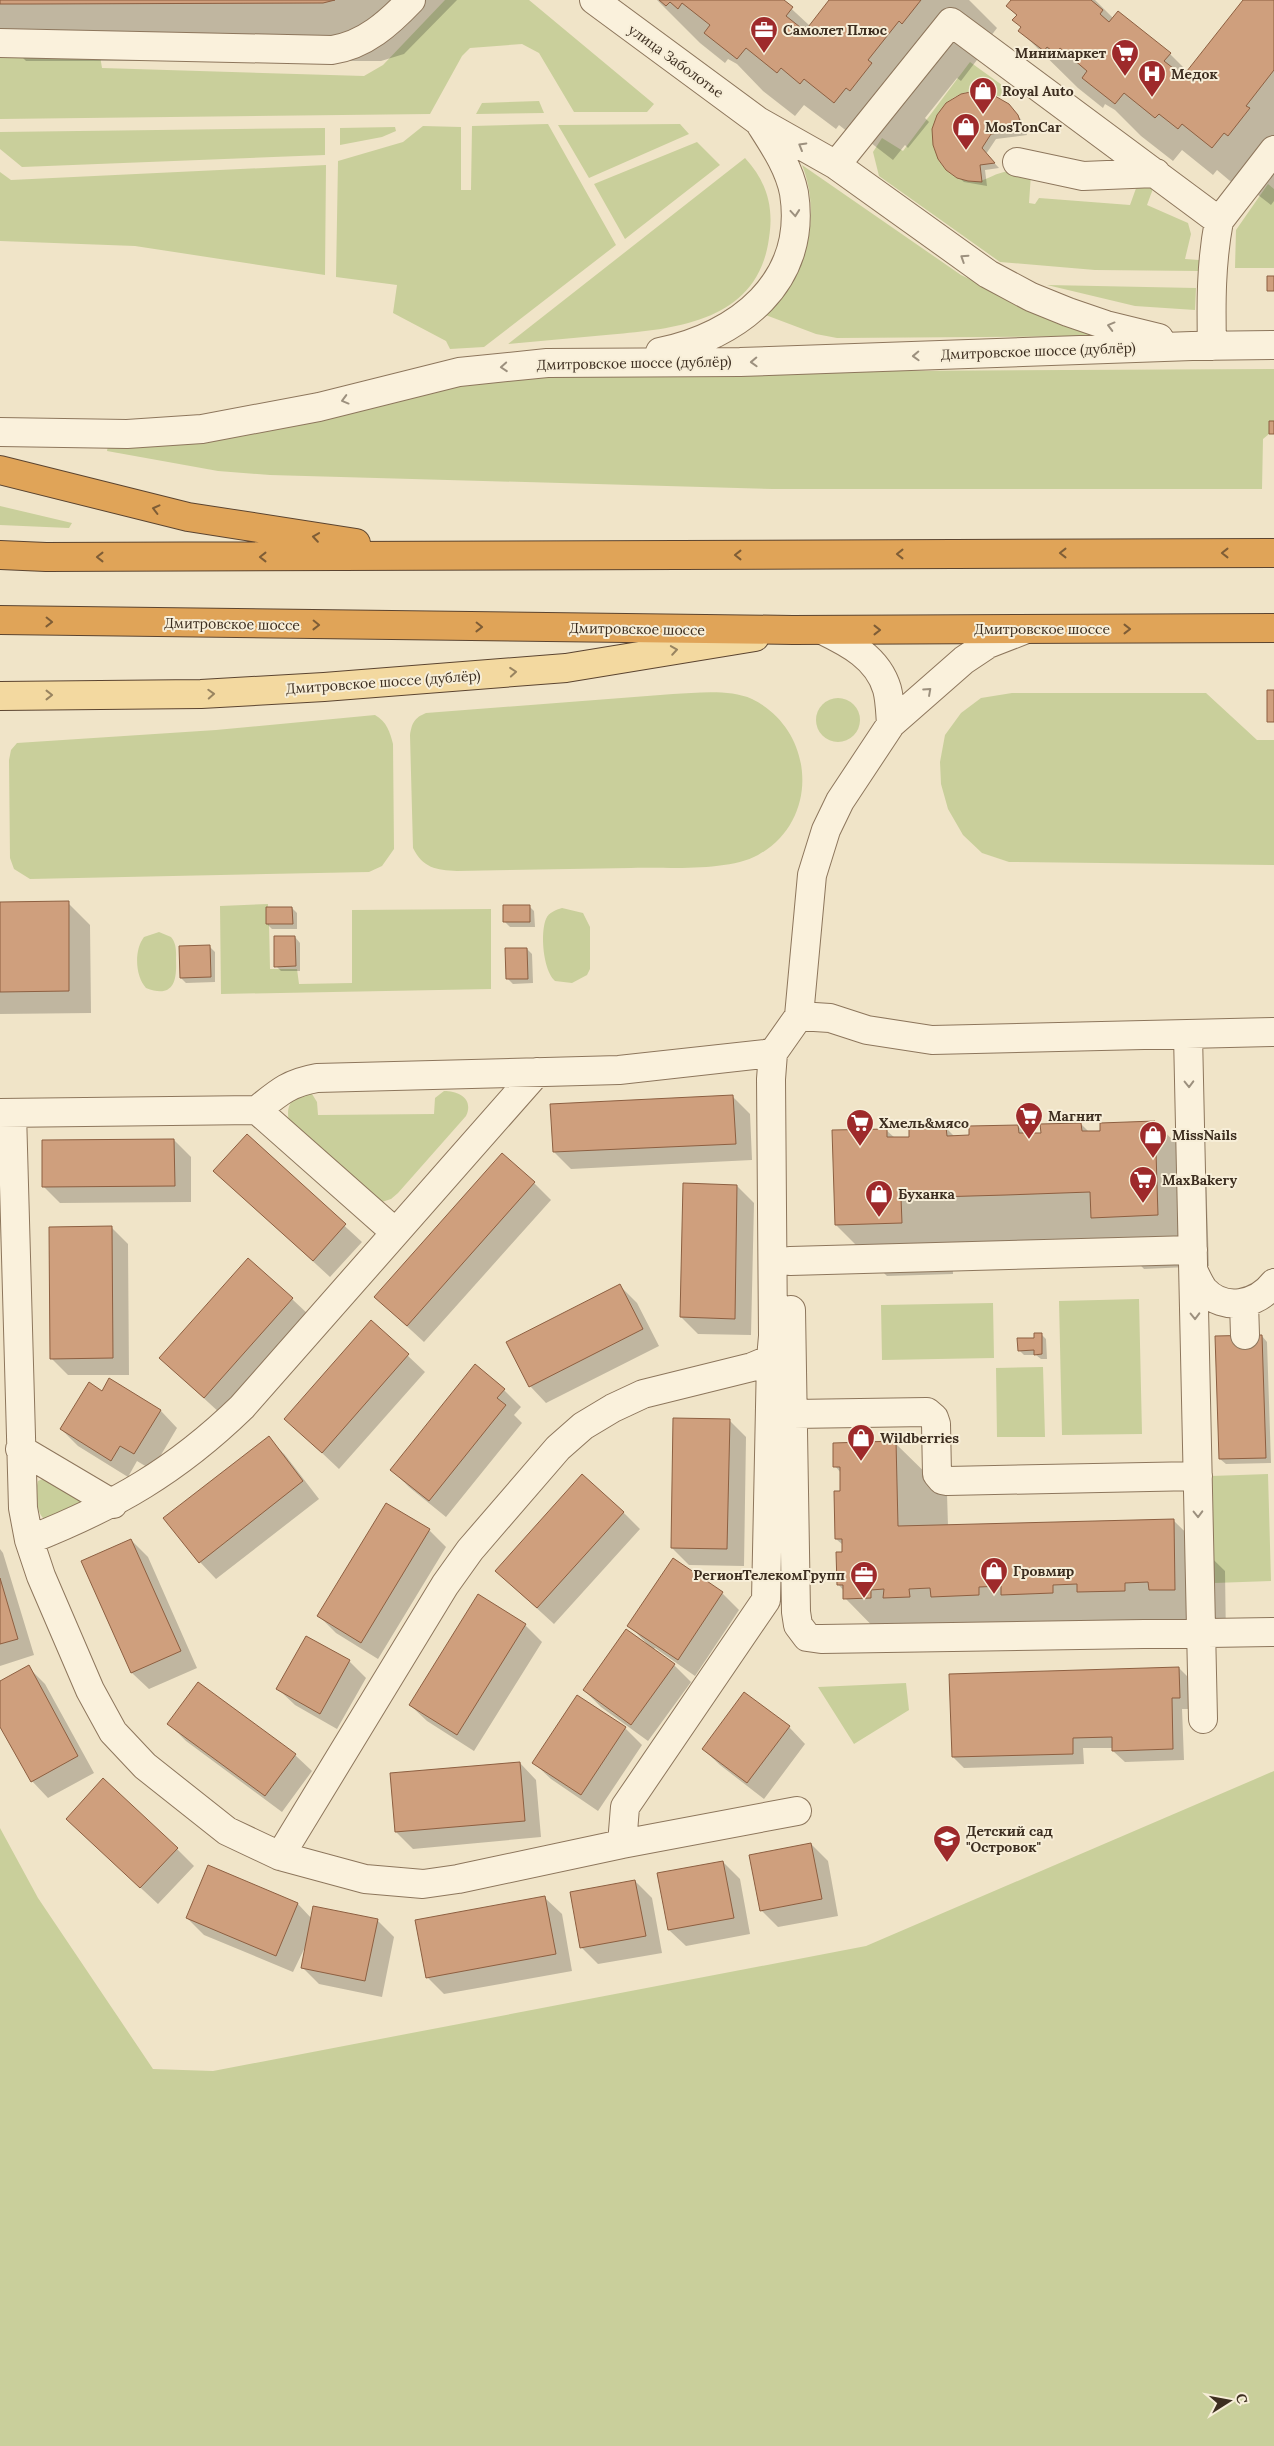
<svg xmlns="http://www.w3.org/2000/svg" width="1274" height="2446" font-family="Lora,serif">
	<style>
		.green { fill: #c9cf9b }
		.shadow { fill: #0003 }
		.building { fill: #cf9f7d; stroke: #8d5f41 }
		.lines { fill: none; stroke-linecap: round; stroke-linejoin: round }
		.minor-casing { stroke: #8d765c; stroke-width: 30 }
		.major-casing { stroke: #5b4430; stroke-width: 30 }
		.highway-casing { stroke: #5b4430; stroke-width: 30 }
		.minor { stroke: #faf1dc; stroke-width: 28 }
		.major { stroke: #f3d9a0; stroke-width: 28 }
		.highway { stroke: #e0a458; stroke-width: 28 }
		.oneway { stroke: #9c907e }
		.oneway2 { stroke: #7e5d36 }
		.oneway3 { stroke: #988460 }
		.labels { text-anchor: middle; stroke-width: 4; stroke-linejoin: round; paint-order: stroke }
		.poi-label { font-size: 14px; font-weight: bold; fill: #3d2e20; stroke: #f7eed8; text-anchor: start }
		.street-label { font-size: 14px; fill: #3d2e20; stroke: #f7eed8 }
	</style>
	<rect width="100%" height="100%" fill="#f0e4c8"/>
	<!-- green -->
	<path class="green" d="M445 0H529L654 104 647 112H574L539 53 522 44 470 48 462 56 430 114 0 119V49L99 50 102 68 364 76 383 65Z
		M970 62 1013 93C1009 94 1003 97 998 96 985 94 975 88 961 94 921 110 925 172 968 181 983 184 990 175 1004 172 1011 170 1023 173 1031 174L1029 203 1035 204 1039 198 1130 205 1139 180 1154 186 1147 205 1188 223 1191 234 1185 259 1199 260 1200 271 1095 270 1000 262 879 176 873 152 882 138 903 151Z
		M539 101 544 113 476 114 482 103Z
		M548 124 616 245 484 347 450 349 446 341 393 313 397 285 336 277 338 161 403 142 423 126 461 127V190H471L472 126Z
		M680 124 689 134 589 178 558 125Z
		M395 127 396 131 382 137 340 145V128Z
		M325 128V155L22 167 0 149V132Z
		M697 142 720 165 625 239 594 184Z
		M745 158C767 182 774 207 769 238 758 323 673 329 606 335 573 338 541 341 508 344Z
		M326 165 325 275 135 246 0 241V172L11 180Z
		M802 165 961 275 1036 311 1107 336 837 338 816 334 763 314C769 308 777 302 783 296 811 260 819 207 802 165Z
		M1268 184 1274 189V268H1235L1236 230Z
		M1047 285 1196 288 1195 310 1135 306Z
		M1274 369V421H1269V434L1263 439 1262 489H773L270 475 218 471 107 451 108 445 458 383 534 376H734L889 371Z
		M0 506 72 523 69 528 0 525Z
		M1012 693H1206L1257 740H1274V865L1009 862 982 853 963 835 948 809 941 784 940 762 945 735 961 713 981 698Z
		M673 694C697 693 729 689 752 699 815 730 821 820 758 855 727 872 667 867 631 868 573 869 515 870 457 871 436 870 423 868 413 848L410 735C412 723 414 718 426 713Z
		M816 720a22 22 0 1 1 44 0a22 22 0 1 1-44 0Z
		M375 715C387 722 390 732 393 744L394 849 382 866 369 872 30 879 14 869 10 858 9 760 11 750 17 743 216 730Z
		M268 904V907H266V924H269L270 969H297L299 984 352 983V910L491 909V989L221 994 220 906Z
		M562 908 583 913 590 927V969L587 975 572 983 555 981C543 971 540 933 546 919 549 912 556 910 562 908Z
		M159 932 171 937C177 944 176 952 176 961 177 983 172 998 146 988 135 976 134 950 144 937Z
		M444 1091C459 1091 474 1099 466 1116L398 1193 391 1199 382 1202 289 1122C285 1103 294 1094 312 1094L317 1102 318 1115 434 1114 435 1098Z
		M1139 1299 1142 1434 1062 1435 1059 1301Z
		M993 1303 994 1358 882 1360 881 1305Z
		M1043 1367 1045 1437H997L996 1368Z
		M1268 1474 1271 1581 1214 1583 1211 1476Z
		M47 1477 80 1498V1504L46 1520C35 1514 38 1496 37 1486L38 1481Z
		M906 1683 909 1710 854 1744 818 1687Z
		M1274 1771V2446H0V1828L38 1898 153 2069 213 2071 866 1946Z"/>
	<!-- shadow -->
	<path class="shadow" d="M0 0H457L404 54 381 61H26L0 35Z
		M657 0H782L810 26 831 0H969L997 28 981 49 983 52 961 81 957 78 925 118 929 122 908 148 905 145 893 160 862 136 858 140 839 125 836 129 804 105 795 116 763 91 737 64 728 59 725 63 700 43Z
		M1013 0H1095L1114 19 1170 54 1188 72 1244 0H1274V201L1271 205 1240 181 1236 186 1217 170 1213 175 1182 150 1173 161 1141 136 1115 110 1105 104 1103 108 1078 88 1020 31 1022 28 1014 20 1017 16 1008 6Z
		M1014 111 1023 122 1027 135 996 139 986 154 999 168 985 170 987 186 964 182 947 169Z
		M0 903H68L90 925 91 1013 0 1014Z
		M529 906 534 911 535 927H510L505 922Z
		M292 908 297 913V929H272L267 924Z
		M295 937 300 943V971H281L276 966Z
		M209 946 215 952V982L186 983 181 978Z
		M527 949 532 954 533 983 513 984 508 979Z
		M733 1097 750 1114 752 1160 571 1169 554 1152Z
		M1155 1122 1206 1174 1209 1266 1144 1269 1120 1244 952 1249 953 1274 887 1276 836 1225 886 1130 895 1138H910L946 1128 954 1136H970L1018 1126 1026 1134H1043L1081 1124 1089 1132Z
		M247 1136 362 1242 330 1277 215 1171Z
		M174 1140 191 1157V1202L60 1203 43 1186Z
		M0 1162 5 1208H0Z
		M534 1183 551 1200 424 1342 375 1297Z
		M737 1186 754 1203 751 1335 698 1334 681 1317Z
		M111 1227 128 1244 129 1375H68L51 1358Z
		M620 1286 637 1303 659 1346 546 1403 530 1386Z
		M292 1299 309 1315 221 1414 160 1358Z
		M372 1322 425 1372 339 1469 286 1419Z
		M1041 1334 1046 1339 1047 1359H1041L1036 1355H1024L1019 1350Z
		M1262 1336 1267 1342 1271 1463 1226 1464 1220 1459Z
		M110 1380 161 1411 177 1428 152 1470 137 1461 128 1477 78 1446 61 1429 102 1393Z
		M504 1390 521 1407 514 1415 522 1423 446 1517 409 1487 392 1470Z
		M729 1420 746 1437 744 1566 689 1565 672 1548Z
		M268 1438 285 1455 319 1499 216 1579 200 1562Z
		M895 1443 947 1494 948 1526 1173 1520 1225 1571 1226 1641 896 1650 845 1598 844 1591 838 1584 843 1553V1545L836 1539 841 1492V1473L835 1466Z
		M387 1505 429 1530 446 1547 378 1659 336 1633 319 1616Z
		M623 1512 640 1529 554 1624 496 1571Z
		M131 1540 148 1557 197 1668 149 1689 132 1673Z
		M0 1549 3 1553 34 1655 0 1666Z
		M673 1560 722 1593 739 1610 695 1676 655 1648 653 1650 674 1665 691 1682 648 1741 601 1707 584 1690 648 1645 629 1625Z
		M525 1625 542 1642 474 1751 427 1721 410 1705Z
		M349 1661 366 1678 337 1729 295 1705 278 1689Z
		M28 1667 45 1684 94 1773 48 1798 32 1781 0 1724V1683Z
		M1179 1668 1190 1679V1709H1182L1184 1760 1125 1762 1113 1751V1748H1083L1084 1764 964 1768 953 1757Z
		M169 1724 295 1755 312 1771 282 1812 186 1741Z
		M789 1727 805 1744 764 1799 720 1765 703 1749Z
		M625 1728 642 1745 598 1811 551 1779 534 1763Z
		M520 1763 536 1780 541 1837 413 1849 396 1832 391 1774Z
		M84 1835 177 1849 194 1866 158 1904Z
		M811 1844 828 1861 838 1916 778 1927 761 1910Z
		M723 1862 740 1879 750 1934 686 1946 669 1930Z
		M208 1867 298 1904 312 1919 377 1920 394 1937 382 1997 319 1984 302 1967 307 1943 293 1972 204 1935 187 1918Z
		M635 1881 652 1898 662 1953 598 1964 582 1948Z
		M545 1898 562 1914 572 1971 444 1994 427 1977Z"/>
	<!-- building -->
	<path class="building" d="M0 0H335L323 3 31 4H0Z
		M659 0H784L793 7 786 16 805 31 829 0H921L902 24 899 21 868 60 872 63 850 91 846 88 834 103 804 79 800 84 781 68 777 73 746 48 737 59 704 33 710 25 682 3 678 9 670 2 666 6Z
		M1011 0H1091L1103 10 1100 14 1109 22 1118 11 1171 53 1164 61 1183 76 1243 0H1274V70L1246 106 1250 108 1228 136 1224 133 1212 148 1182 124 1178 129 1159 114 1155 118 1124 93 1115 104 1082 78 1087 71 1060 48 1056 54 1047 47 1044 51 1018 31 1021 27 1012 20 1017 15 1006 6Z
		M975 91 988 92 1009 104 1018 115 1023 130 991 134 982 148 995 163 980 165 982 182 968 181 957 178 946 170 938 159 933 145 932 129 937 115 946 103 961 94Z
		M1267 276H1274V291H1267Z
		M1269 421H1274V434H1269Z
		M1267 690H1274V722H1267Z
		M69 901V991L0 992V902Z
		M503 905H530V922H503Z
		M266 907H292L293 924H266Z
		M274 936H295L296 966 274 967Z
		M210 945 211 977 180 978 179 946Z
		M505 948H527L528 979H506Z
		M733 1095 736 1144 553 1152 550 1104Z
		M1155 1121 1158 1215 1091 1218 1090 1192 1006 1195 901 1198 902 1223 835 1225 832 1130 887 1129V1137H909V1128L946 1127 947 1136 969 1135V1126L1018 1125 1019 1133H1041L1040 1124 1081 1123 1082 1131H1100V1123Z
		M247 1134 346 1224 313 1261 213 1171Z
		M174 1139 175 1186 42 1187V1140Z
		M502 1153 535 1182 407 1326 374 1297Z
		M683 1183 737 1185 735 1319 680 1317Z
		M112 1226 113 1358 50 1359 49 1227Z
		M248 1258 293 1298 204 1398 159 1358Z
		M620 1284 643 1329 529 1387 506 1342Z
		M371 1320 409 1354 322 1453 284 1419Z
		M1034 1333H1042V1354L1034 1355V1350L1018 1351 1017 1338H1034Z
		M1262 1335 1266 1458 1219 1459 1215 1336Z
		M475 1364 505 1389 497 1398 506 1405 429 1501 390 1470Z
		M109 1378 161 1410 134 1454 120 1446 111 1461 60 1429 89 1382 102 1391Z
		M673 1418 730 1419 727 1549 671 1548Z
		M269 1436 303 1481 199 1563 163 1518Z
		M896 1441 898 1526 1174 1519 1175 1590H1149L1148 1582 1125 1583V1591L1077 1592V1584L1053 1585V1593L1001 1595V1586L979 1587V1595L931 1597 930 1588 909 1589 910 1597 883 1598 884 1589 871 1590V1598L843 1599V1585H837L836 1552H842V1539H835L834 1491H840V1467H833V1443Z
		M582 1474 624 1512 537 1608 495 1571Z
		M386 1503 430 1529 361 1643 317 1616Z
		M131 1539 181 1651 131 1673 81 1561Z
		M673 1558 723 1592 678 1660 627 1626Z
		M0 1578 18 1639 0 1644Z
		M478 1594 526 1624 457 1735 409 1705Z
		M626 1629 675 1664 631 1725 583 1690Z
		M306 1636 350 1660 320 1714 276 1689Z
		M29 1665 78 1756 31 1782 0 1727V1681Z
		M1179 1667 1180 1698H1172L1173 1749 1112 1751V1737L1073 1738V1754L952 1757 949 1674Z
		M198 1682 296 1754 265 1796 167 1724Z
		M744 1692 790 1726 747 1783 702 1749Z
		M577 1695 626 1727 581 1795 532 1763Z
		M520 1762 525 1821 395 1832 390 1773Z
		M103 1778 178 1848 140 1888 66 1819Z
		M811 1843 822 1899 760 1911 749 1855Z
		M723 1861 734 1918 668 1930 657 1873Z
		M208 1865 298 1903 276 1956 186 1918Z
		M635 1880 646 1936 580 1948 570 1892Z
		M545 1896 556 1954 426 1978 415 1920Z
		M313 1906 378 1919 365 1981 301 1968Z"/>
	<g class="lines">
		<defs>
			<path id="minor" d="M594 0 758 121 836 165 988 274 1031 297 1068 312 1106 325 1159 338
				M0 43 332 50C365 45 389 23 411 0
				M1017 162 1083 176 1156 173
				M836 165 951 22 1219 221 1274 150
				M1212 346C1211 303 1211 263 1219 221
				M660 352C738 336 808 282 794 193 789 167 773 144 759 122
				M0 432 127 434 202 429 319 407 459 372 547 363 740 362 1192 346 1274 345
				M822 630C849 643 878 658 887 689 890 700 890 712 891 724
				M799 1016 830 1018 867 1030 932 1040 1274 1032
				M1188 1035 1203 1719
				M773 1053 799 1016 812 875 826 830 840 801 891 724 964 660 988 644 1024 630
				M257 1110 395 1232
				M0 1113 257 1110C279 1092 289 1083 317 1078L619 1070 773 1053 771 1079 773 1336 771 1359 752 1367 643 1394 613 1408 583 1426 558 1448 470 1550 445 1585 280 1856 227 1831 145 1766 113 1732 90 1690 41 1576 29 1540 23 1508 12 1113
				M790 1261 1193 1250
				M1194 1272C1197 1278 1200 1285 1204 1290 1224 1312 1257 1305 1274 1283
				M1244 1303 1245 1335
				M791 1310 796 1612 798 1625 807 1637 821 1639 1274 1632
				M793 1414 927 1412 934 1418 936 1424 937 1474 942 1480 947 1481 1198 1476
				M20 1449 113 1504
				M29 1540C115 1506 176 1471 242 1407L537 1072
				M622 1844 797 1811
				M280 1856 365 1879 423 1884 458 1879 622 1844 625 1807 766 1600 771 1359"/>
			<path id="major" d="M0 696 201 694 324 687 566 668 755 637"/>
			<path id="highway" d="M0 470 188 517 356 543
				M0 555 46 557 1274 553
				M0 620 793 630 1274 628"/>
		</defs>
		<!-- minor casing -->
		<use href="#minor" class="minor-casing"/>
		<!-- major casing -->
		<use href="#major" class="major-casing"/>
		<!-- highway casing -->
		<use href="#highway" class="highway-casing"/>
		<!-- minor -->
		<use href="#minor" class="minor"/>
		<!-- major -->
		<use href="#major" class="major"/>
		<!-- highway -->
		<use href="#highway" class="highway"/>
	</g>
	<!-- one-way arrows -->
	<defs><path id="oneway-chevron" d="M-2-3.5L2.5 0L-2 3.5" fill="none" stroke-width="1.6" stroke-linecap="round" stroke-linejoin="round" transform="scale(1.25)"/></defs>
	<g class="oneway">
		<use href="#oneway-chevron" transform="translate(802 146) rotate(-150)"/>
		<use href="#oneway-chevron" transform="translate(795 213) rotate(85)"/>
		<use href="#oneway-chevron" transform="translate(964 258) rotate(-147)"/>
		<use href="#oneway-chevron" transform="translate(1111 326) rotate(-165)"/>
		<use href="#oneway-chevron" transform="translate(916 356) rotate(178)"/>
		<use href="#oneway-chevron" transform="translate(754 362) rotate(178)"/>
		<use href="#oneway-chevron" transform="translate(504 367) rotate(176)"/>
		<use href="#oneway-chevron" transform="translate(345 400) rotate(165)"/>
		<use href="#oneway-chevron" transform="translate(928 691) rotate(-42)"/>
		<use href="#oneway-chevron" transform="translate(1189 1084) rotate(89)"/>
		<use href="#oneway-chevron" transform="translate(1195 1316) rotate(89)"/>
		<use href="#oneway-chevron" transform="translate(1198 1514) rotate(89)"/>
	</g>
	<g class="oneway2">
		<use href="#oneway-chevron" transform="translate(156 509) rotate(-166)"/>
		<use href="#oneway-chevron" transform="translate(316 537) rotate(-172)"/>
		<use href="#oneway-chevron" transform="translate(1063 553) rotate(180)"/>
		<use href="#oneway-chevron" transform="translate(1225 553) rotate(180)"/>
		<use href="#oneway-chevron" transform="translate(900 554) rotate(180)"/>
		<use href="#oneway-chevron" transform="translate(738 555) rotate(180)"/>
		<use href="#oneway-chevron" transform="translate(100 557) rotate(180)"/>
		<use href="#oneway-chevron" transform="translate(263 557) rotate(180)"/>
		<use href="#oneway-chevron" transform="translate(49 622) rotate(1)"/>
		<use href="#oneway-chevron" transform="translate(316 625) rotate(1)"/>
		<use href="#oneway-chevron" transform="translate(479 627) rotate(1)"/>
		<use href="#oneway-chevron" transform="translate(1127 629)"/>
		<use href="#oneway-chevron" transform="translate(877 630)"/>
	</g>
	<g class="oneway3">
		<use href="#oneway-chevron" transform="translate(674 650) rotate(-9)"/>
		<use href="#oneway-chevron" transform="translate(513 672) rotate(-5)"/>
		<use href="#oneway-chevron" transform="translate(211 694) rotate(-3)"/>
		<use href="#oneway-chevron" transform="translate(49 695)"/>
	</g>
	<!-- icons -->
	<defs>
		<symbol id="office-pin" viewBox="-11 -11 22 30"><path d="M0 17L-7.5 6A9.5 9.5 0 1 1 7.5 6Z" fill="#9e2a2b" stroke="#f7eed8"/><path d="M-6-3h4V-5.5h4V-3h4V5H-6ZM-1-4.5V-3h2v-1.5ZM-6 0V1H6V0Z" fill="#fff"/></symbol>
		<symbol id="supermarket-pin" viewBox="-11 -11 22 30"><path d="M0 17L-7.5 6A9.5 9.5 0 1 1 7.5 6Z" fill="#9e2a2b" stroke="#f7eed8"/><path d="M-6-5.5h2.5l.6 2H6L4.5 2H-2.5L-4.4-4H-6ZM-1.5 3.2a1.3 1.3 0 1 0 .1 0ZM3 3.2a1.3 1.3 0 1 0 .1 0Z" fill="#fff"/></symbol>
		<symbol id="hospital-pin" viewBox="-11 -11 22 30"><path d="M0 17L-7.5 6A9.5 9.5 0 1 1 7.5 6Z" fill="#9e2a2b" stroke="#f7eed8"/><path d="M-5-5h3v3.5h4V-5h3V5h-3V1.5h-4V5h-3Z" fill="#fff"/></symbol>
		<symbol id="shop-pin" viewBox="-11 -11 22 30"><path d="M0 17L-7.5 6A9.5 9.5 0 1 1 7.5 6Z" fill="#9e2a2b" stroke="#f7eed8"/><path d="M-5-2.5h2.3a2.7 3.5 0 0 1 5.4 0H5L5.5 6h-11ZM-1.5-2.5h3a1.5 2.3 0 0 0-3 0Z" fill="#fff"/></symbol>
		<symbol id="school-pin" viewBox="-11 -11 22 30"><path d="M0 17L-7.5 6A9.5 9.5 0 1 1 7.5 6Z" fill="#9e2a2b" stroke="#f7eed8"/><path d="M0-5L7-2L0 1L-7-2ZM-4 1L0 2.5L4 1V4Q0 6-4 4Z" fill="#fff"/></symbol>
	</defs>
	<g fill-rule="evenodd">
		<use href="#office-pin" x="748" y="14" width="32" height="43"/>
		<use href="#supermarket-pin" x="1109" y="37" width="32" height="43"/>
		<use href="#hospital-pin" x="1136" y="58" width="32" height="43"/>
		<use href="#shop-pin" x="967" y="75" width="32" height="43"/>
		<use href="#shop-pin" x="950" y="111" width="32" height="43"/>
		<use href="#supermarket-pin" x="1013" y="1100" width="32" height="43"/>
		<use href="#supermarket-pin" x="844" y="1107" width="32" height="43"/>
		<use href="#shop-pin" x="1137" y="1119" width="32" height="43"/>
		<use href="#supermarket-pin" x="1127" y="1164" width="32" height="43"/>
		<use href="#shop-pin" x="863" y="1178" width="32" height="43"/>
		<use href="#shop-pin" x="845" y="1422" width="32" height="43"/>
		<use href="#shop-pin" x="978" y="1555" width="32" height="43"/>
		<use href="#office-pin" x="848" y="1559" width="32" height="43"/>
		<use href="#school-pin" x="931" y="1823" width="32" height="43"/>
	</g>
	<g class="labels">
		<!-- poi labels -->
		<g class="poi-label">
			<text x="783" y="35">Самолет Плюс</text>
			<text x="1106" y="58" text-anchor="end">Минимаркет</text>
			<text x="1171" y="79">Медок</text>
			<text x="1002" y="96">Royal Auto</text>
			<text x="985" y="132">MosTonCar</text>
			<text x="1048" y="1121">Магнит</text>
			<text x="879" y="1128">Хмель&amp;мясо</text>
			<text x="1172" y="1140">MissNails</text>
			<text x="1162" y="1185">MaxBakery</text>
			<text x="898" y="1199">Буханка</text>
			<text x="880" y="1443">Wildberries</text>
			<text x="1013" y="1576">Гровмир</text>
			<text x="845" y="1580" text-anchor="end">РегионТелекомГрупп</text>
			<text x="966" y="1836">Детский сад<tspan x="966" dy="16">"Островок"</tspan></text>
		</g>
		<!-- street labels -->
		<g class="street-label">
			<text transform="translate(676 61) rotate(36)" y="5">улица Заболотье</text>
			<text transform="translate(1038 351) rotate(-2)" y="5">Дмитровское шоссе (дублёр)</text>
			<text transform="translate(634 363) rotate(-1)" y="5">Дмитровское шоссе (дублёр)</text>
			<text transform="translate(232 624) rotate(1)" y="5">Дмитровское шоссе</text>
			<text transform="translate(637 629) rotate(1)" y="5">Дмитровское шоссе</text>
			<text x="1042" y="634">Дмитровское шоссе</text>
			<text transform="translate(383 682) rotate(-4)" y="5">Дмитровское шоссе (дублёр)</text>
		</g>
	</g>
	<!-- north arrow -->
	<g transform="translate(1229 2401) rotate(79)" stroke="#f7eed8" stroke-width="4" paint-order="stroke">
	<path d="M0-4L9 19L0 12L-9 19Z" fill="#3d2e20"/>
	<text y="-8" font-size="14" font-weight="bold" text-anchor="middle" fill="#3d2e20">С</text>
	</g>
</svg>
